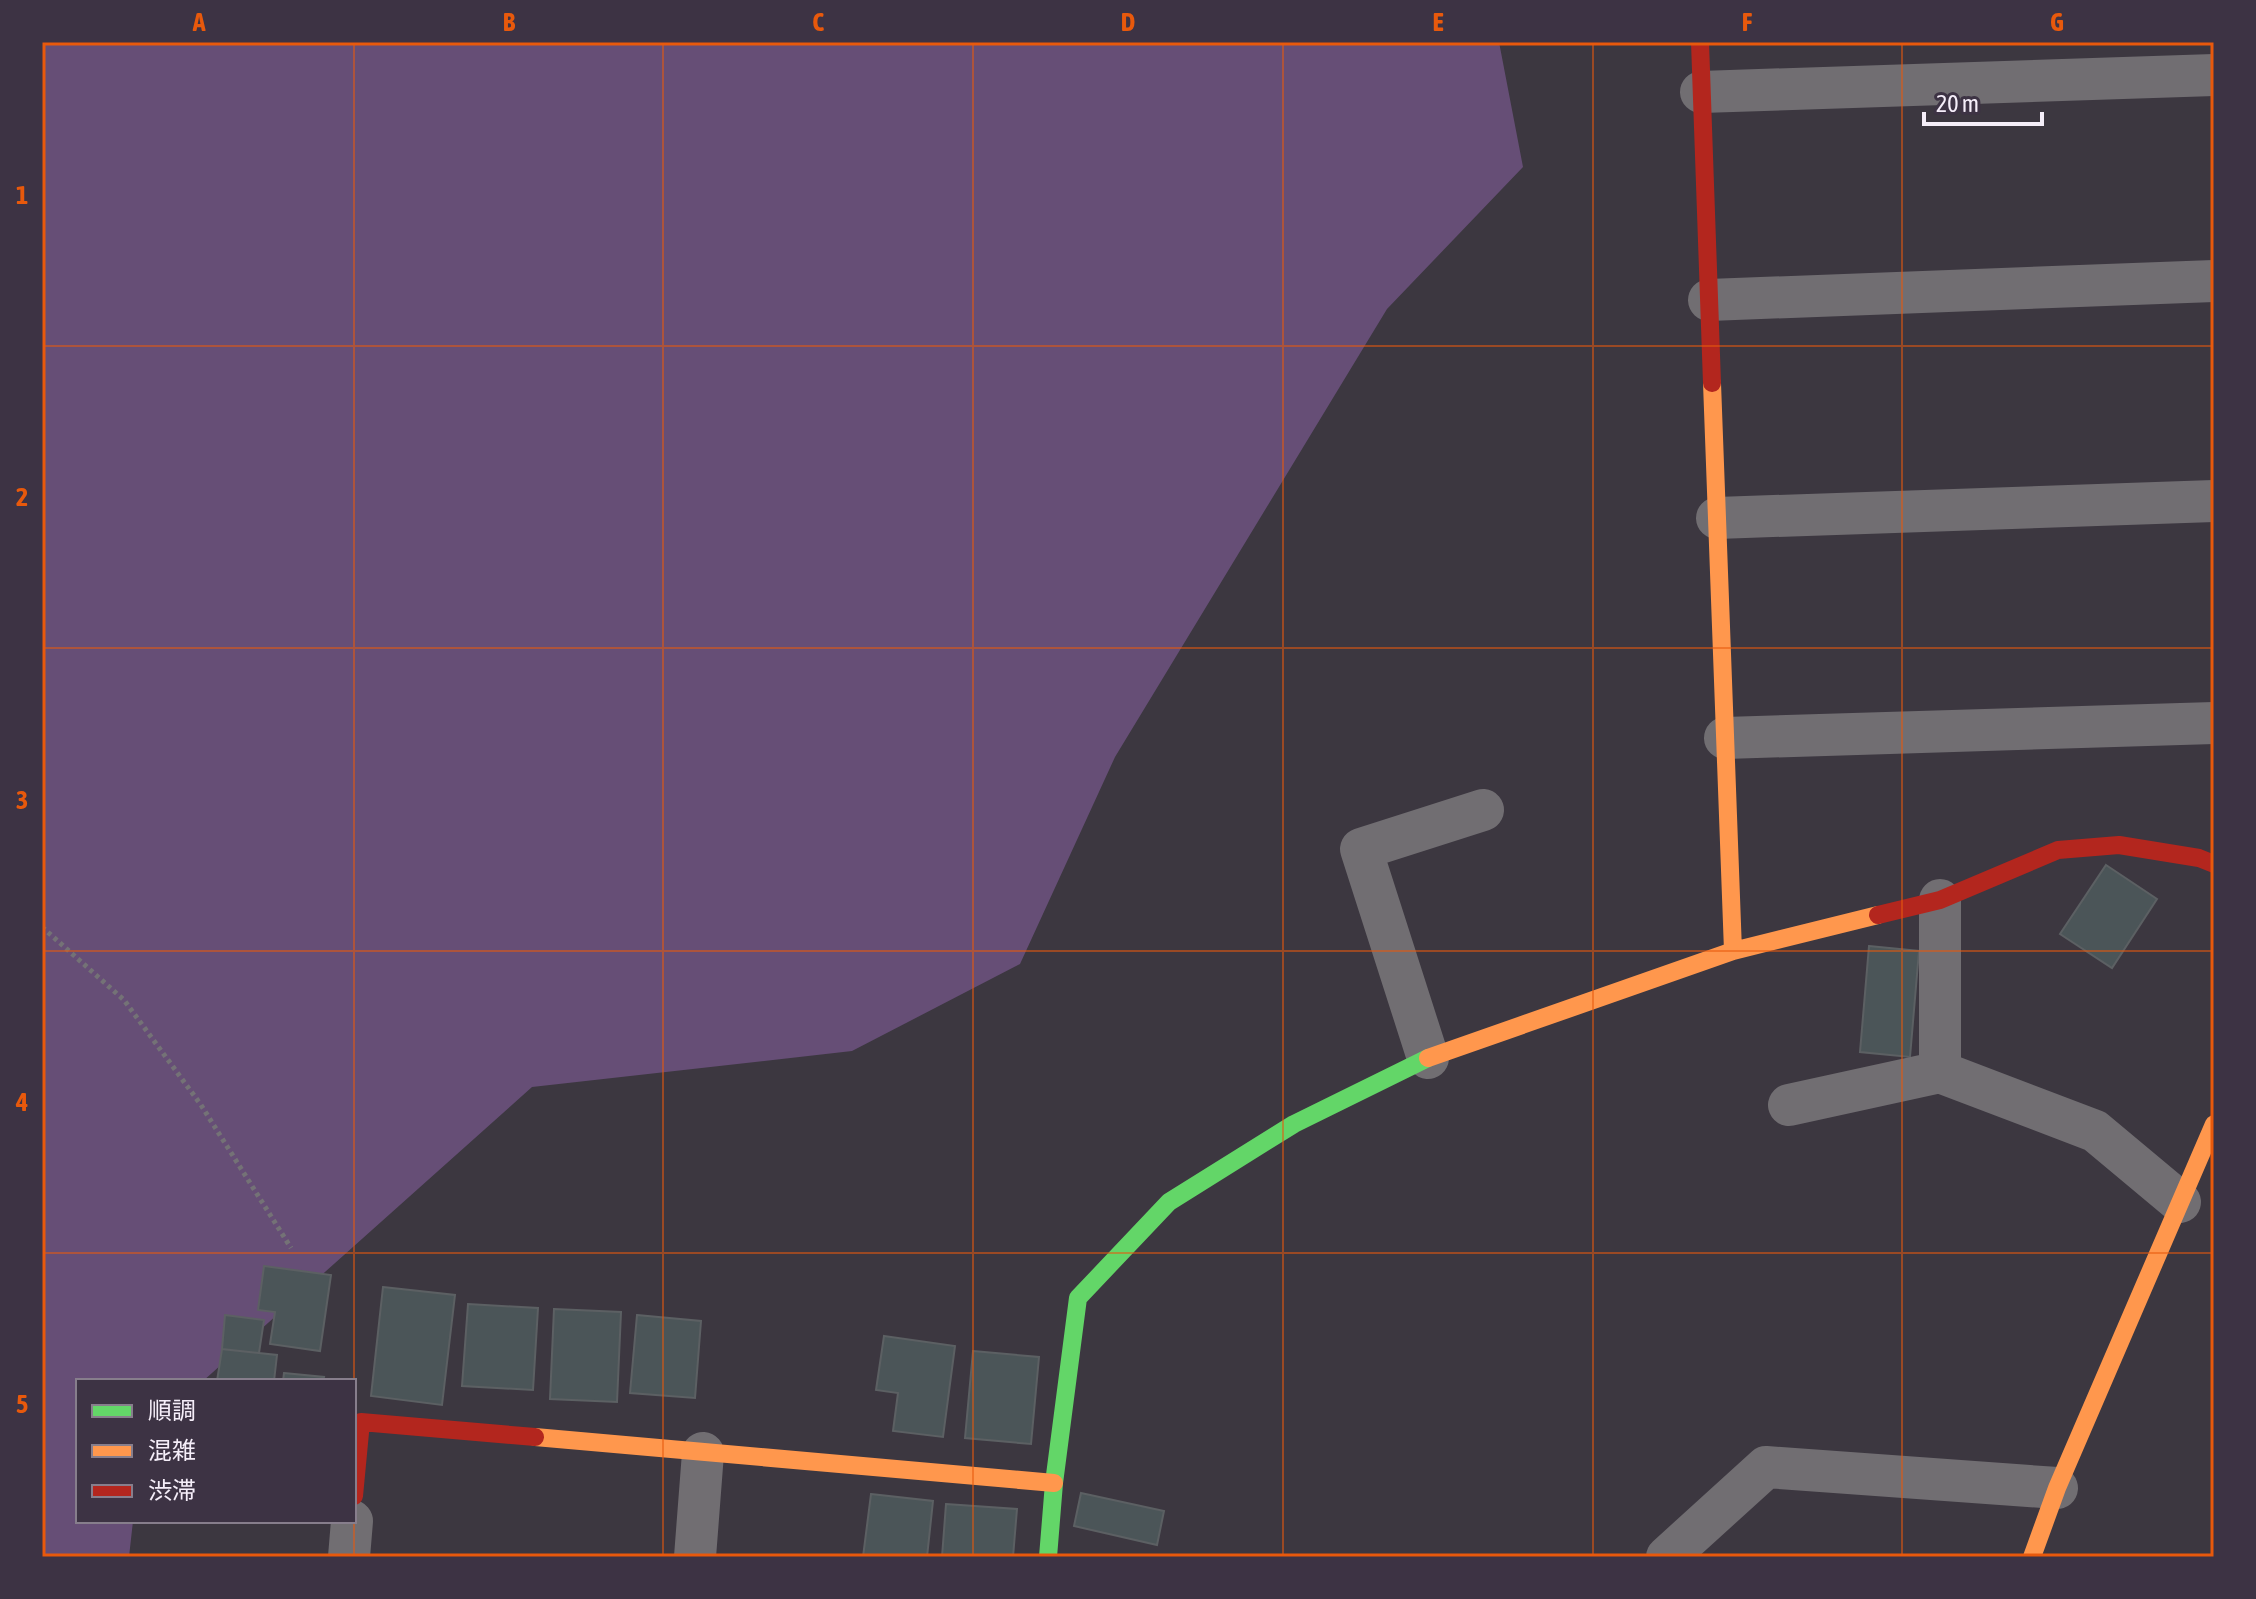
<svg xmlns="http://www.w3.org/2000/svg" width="2256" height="1599" font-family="'Asap Condensed','Noto Sans JP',sans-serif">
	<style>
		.green { fill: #664e76 }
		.building { fill: #4b5558; stroke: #5c6063; stroke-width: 2 }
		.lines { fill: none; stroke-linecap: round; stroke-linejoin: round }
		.path { stroke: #747276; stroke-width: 5; stroke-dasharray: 4 4; stroke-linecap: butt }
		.street { stroke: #716e72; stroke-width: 42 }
		.fast { stroke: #63d668; stroke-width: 18 }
		.slow { stroke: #ff974d; stroke-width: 18 }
		.jam { stroke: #b3261e; stroke-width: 18 }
		.grid { fill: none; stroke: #e8590c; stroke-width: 2; stroke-opacity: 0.55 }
		.neatline { fill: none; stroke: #e8590c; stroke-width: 3 }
		.grid-label { font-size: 26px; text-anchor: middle; font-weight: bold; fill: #e8590c }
	</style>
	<rect width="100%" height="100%" fill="#3c3740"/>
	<!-- green -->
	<path class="green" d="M42 42H1499L1523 167 1387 309 1115 757 1020 964 852 1051 532 1087 203 1381H78V1521H133L129 1557H42Z"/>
	<!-- building -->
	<path class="building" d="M2106 865 2157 899 2112 968 2060 934Z
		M1869 946 1919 951 1910 1057 1860 1052Z
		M264 1266 331 1275 320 1351 270 1344 275 1312 258 1310Z
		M383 1287 455 1295 442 1405 371 1396Z
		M468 1304 538 1308 533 1390 462 1386Z
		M554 1309 621 1312 617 1402 550 1399Z
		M225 1315 264 1320 259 1353 222 1349Z
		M637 1315 701 1321 695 1398 630 1393Z
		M884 1336 955 1346 943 1437 893 1431 898 1393 876 1390Z
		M222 1349 277 1355 274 1381H217Z
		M973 1351 1039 1357 1031 1444 965 1438Z
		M284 1373 324 1377 323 1381H283Z
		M1081 1493 1164 1511 1157 1545 1074 1526Z
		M871 1494 933 1501 927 1557H863Z
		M946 1504 1017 1509 1013 1557H942Z"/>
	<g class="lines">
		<!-- path -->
		<path class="path" d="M42 927 124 1000 201 1105 291 1248"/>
		<!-- street -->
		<path class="street" d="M1701 92 2214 75
			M1709 300 2214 281
			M1717 518 2214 501
			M1725 738 2214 723
			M1940 900V1072L2095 1131 2180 1202
			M1428 1058 1361 849 1483 810
			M1789 1105 1940 1072
			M349 1557 352 1521
			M695 1557 703 1453
			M1667 1557 1766 1467 2057 1488"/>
		<!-- fast -->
		<path class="fast" d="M1048 1557 1054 1483 1078 1298 1169 1202 1294 1124 1428 1058"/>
		<!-- slow -->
		<path class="slow" d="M1712 383 1733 951
			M1428 1058 1733 951 1878 915
			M535 1437 1054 1483
			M2032 1557 2057 1488 2214 1124"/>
		<!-- jam -->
		<path class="jam" d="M1700 42 1712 383
			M1878 915 1940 900 2058 850 2119 845 2199 858 2214 864
			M354 1496 361 1422 535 1437"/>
	</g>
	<!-- grid -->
	<path class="grid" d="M354 42V1381M663 42V1557M973 42V1557M1283 42V1557M1593 42V1557M1902 42V1557M42 346H2214M42 648H2214M42 951H2214M42 1253H2214M354 1521V1557"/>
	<!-- border -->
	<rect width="2256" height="1599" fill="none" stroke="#3d3344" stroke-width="88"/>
	<!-- legend -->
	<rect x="76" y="1379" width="280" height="144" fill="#3d3344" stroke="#877e8c" stroke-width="2"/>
	<rect x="92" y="1405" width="40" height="12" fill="#63d668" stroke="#877e8c" stroke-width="2"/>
	<text x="148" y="1419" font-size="24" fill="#f5eef9">順調</text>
	<rect x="92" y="1445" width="40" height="12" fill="#ff974d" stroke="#877e8c" stroke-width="2"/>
	<text x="148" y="1459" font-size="24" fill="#f5eef9">混雑</text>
	<rect x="92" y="1485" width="40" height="12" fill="#b3261e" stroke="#877e8c" stroke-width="2"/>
	<text x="148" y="1499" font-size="24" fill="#f5eef9">渋滞</text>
	<!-- scale -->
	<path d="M1924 112v12h118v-12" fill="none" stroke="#f5eef9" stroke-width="4"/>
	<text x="1936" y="112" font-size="24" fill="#f5eef9" stroke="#3d3344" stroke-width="6" paint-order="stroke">20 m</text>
	<rect x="44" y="44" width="2168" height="1511" class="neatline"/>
	<g class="grid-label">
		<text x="199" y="31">A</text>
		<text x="509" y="31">B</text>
		<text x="818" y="31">C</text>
		<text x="1128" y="31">D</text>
		<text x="1438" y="31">E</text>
		<text x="1747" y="31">F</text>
		<text x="2057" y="31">G</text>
		<text x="22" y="204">1</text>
		<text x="22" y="506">2</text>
		<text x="22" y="809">3</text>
		<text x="22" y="1111">4</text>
		<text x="22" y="1413">5</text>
	</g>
</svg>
